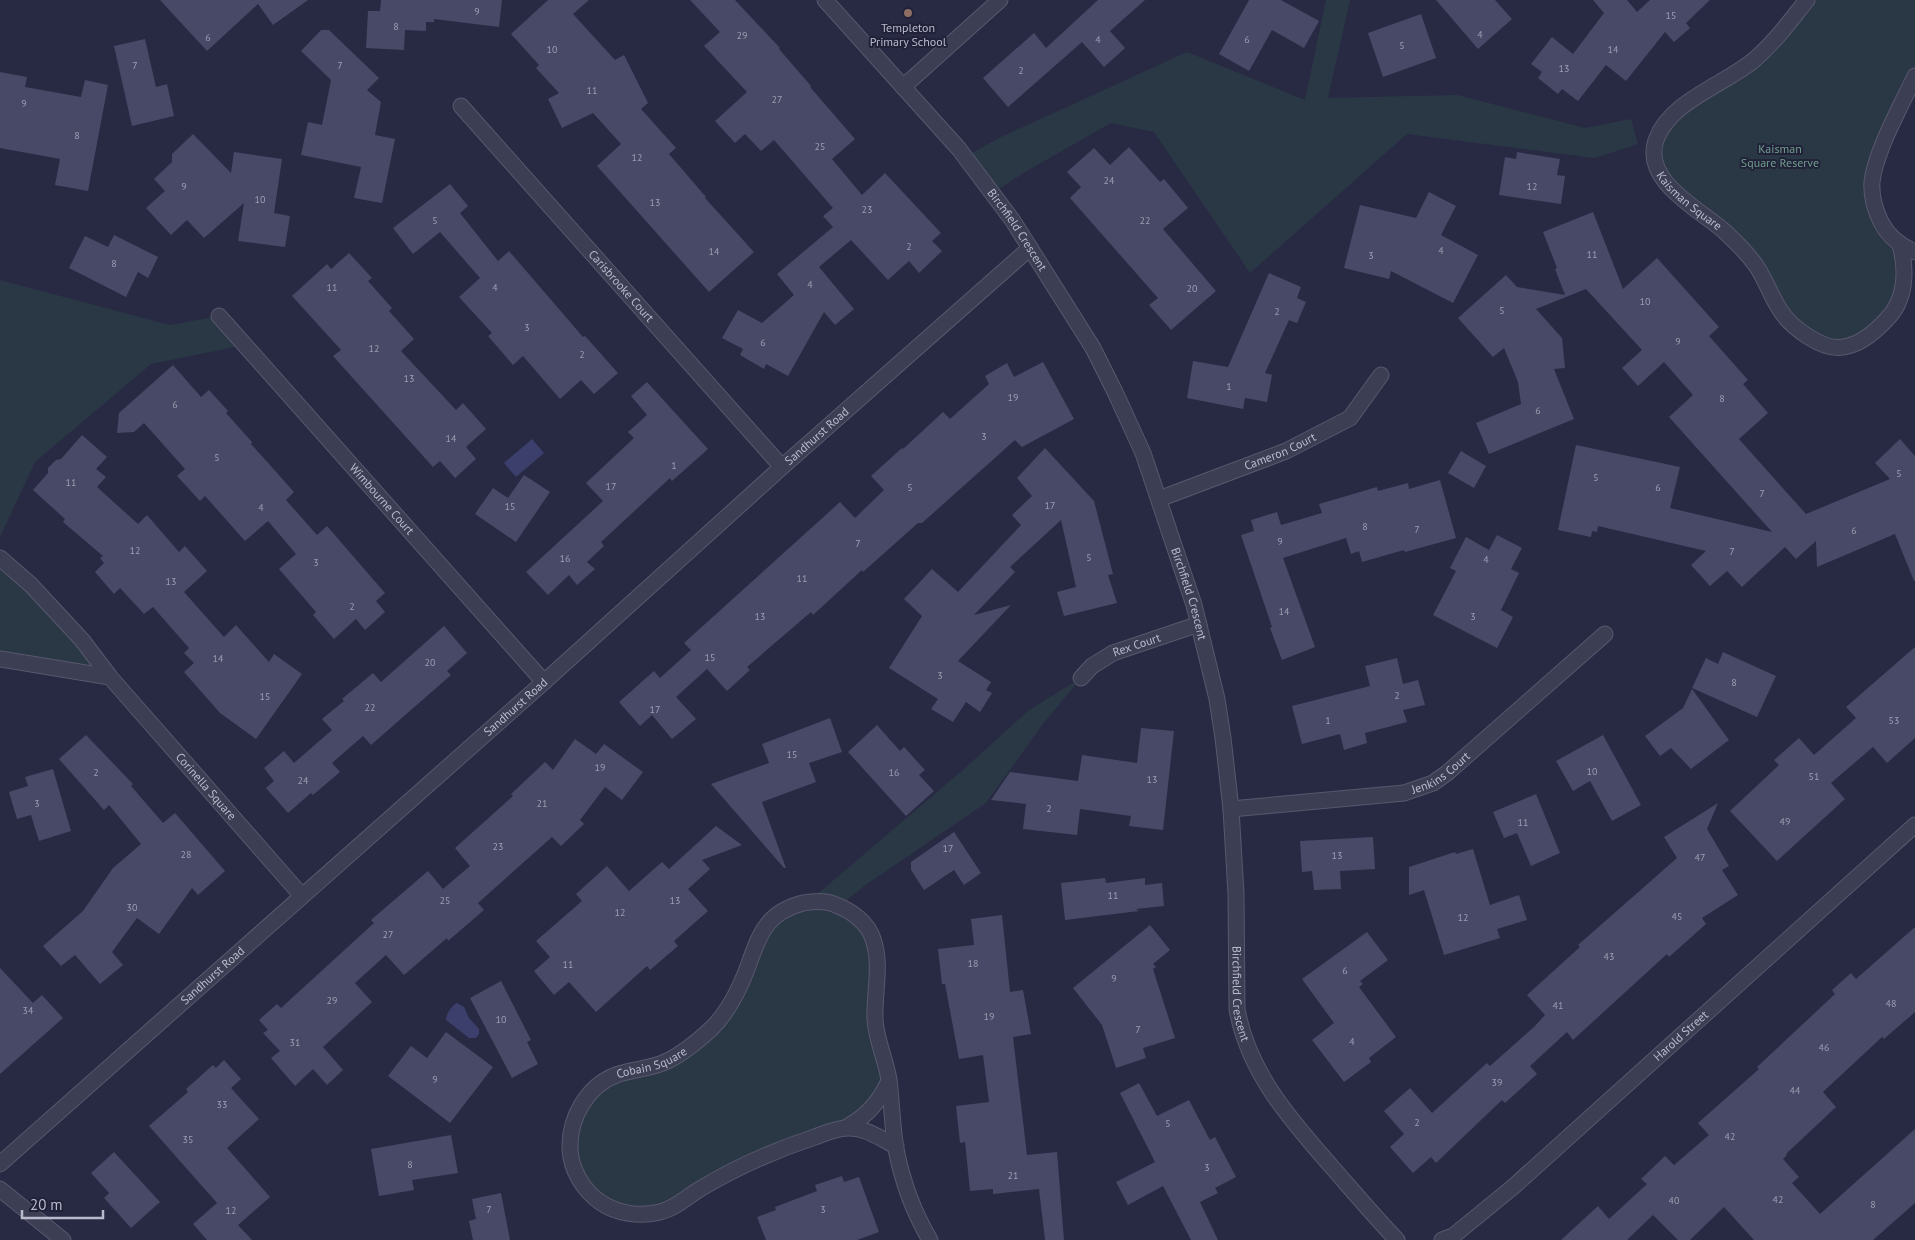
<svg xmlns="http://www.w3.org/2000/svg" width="1915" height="1240" font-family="'PT Sans',sans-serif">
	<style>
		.green { fill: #2a3845 }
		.water { fill: #3c3f6b }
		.building { fill: #474966 }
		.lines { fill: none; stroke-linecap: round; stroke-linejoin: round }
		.minor-casing { stroke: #58586e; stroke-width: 17 }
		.tertiary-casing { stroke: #58586e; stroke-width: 17 }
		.minor { stroke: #3c3e53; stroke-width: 15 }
		.tertiary { stroke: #3c3e53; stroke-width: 15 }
		.education-dot { fill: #8d6e63; stroke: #212239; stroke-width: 2 }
		.labels { text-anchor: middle; stroke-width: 4; stroke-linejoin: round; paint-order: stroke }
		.number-label { font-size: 10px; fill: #9d9eb3 }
		.poi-label { font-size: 12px; fill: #babacd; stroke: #212239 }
		.park-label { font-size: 12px; fill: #719e8b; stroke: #212239 }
		.street-label { font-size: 12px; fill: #babacd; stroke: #212239 }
	</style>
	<rect width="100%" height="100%" fill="#282a44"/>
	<!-- green -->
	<path class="green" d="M1326 0H1350L1328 98 1457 95 1585 128 1631 119 1638 144 1595 158 1407 134 1250 273 1154 132 1111 123 1025 172 993 193 965 157 999 138 1187 52 1305 100Z
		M1807 0H1915V76L1872 183 1896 240 1900 299 1848 346 1805 335 1757 267 1669 185 1657 138 1664 126 1724 81Z
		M0 280 170 325 219 316 244 345 151 364 35 462 0 537Z
		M0 558 110 677 0 659Z
		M1081 678 1043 724 986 803 864 886 840 906 866 926 887 1067 880 1099 828 1132 673 1207 613 1209 573 1163 579 1108 629 1071 702 1037 753 951 789 908 808 902 964 769 1029 710Z"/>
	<!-- water -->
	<path class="water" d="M532 439 544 453 516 477 504 463Z
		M457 1003 464 1007 469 1018 479 1029V1034L476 1038H469L446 1020C446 1014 452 1005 457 1003Z"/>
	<!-- building -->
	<path class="building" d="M160 0H308L273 25 258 4 207 51Z
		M381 0H502L499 27 434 19V22H426V31L405 30 404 50 366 48 368 11H380Z
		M548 0H589L573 14 615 60 624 55 648 103 641 109 676 148 669 154 706 197 705 198 754 252 709 292 597 166 621 144 593 113 562 128 548 99 559 93 536 68 539 65 511 34Z
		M690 0H735L780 48 779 49 811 86 810 87 855 139 832 159 862 195 885 173 941 233 932 241 942 251 919 273 909 261 888 280 851 240 819 267 854 309 835 325 824 312 788 376 766 364 764 369 740 355 743 349 722 338 738 310 762 323 794 295 777 274 833 227 823 216 833 208 774 140 761 151 745 134 735 143 715 121 747 92 704 46 720 32Z
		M1098 0H1145L1110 31 1125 48 1104 67 1082 42 1008 107 983 78 1034 33 1046 48Z
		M1249 0H1281L1319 21 1304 48 1272 30 1249 71 1219 54Z
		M1436 0H1495L1512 19 1478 49Z
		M1593 0H1627L1637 12 1650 0H1710L1686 23 1690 28 1674 42 1665 32 1626 81 1606 65 1578 101 1562 89 1558 94 1538 78 1542 72 1531 64 1552 37 1573 54 1604 13Z
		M1421 14 1436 58 1383 77 1368 33Z
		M321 30H329L379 78 367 90 381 102 375 135 395 139 382 203 354 198 361 167 301 155 308 122 322 125 331 80 301 51Z
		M145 39 156 87 167 84 174 116 132 126 114 46Z
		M0 72 27 77 25 87 81 97 85 80 108 85 88 191 55 185 60 159 0 148Z
		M193 134 231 173 234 152 282 159 274 213 290 216 285 247 238 241 244 203 204 238 187 220 171 235 146 208 165 191 154 179 172 162V154Z
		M1129 147 1160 182 1164 179 1188 208 1163 229 1216 291 1171 330 1149 305 1158 298 1070 198 1081 187 1067 172 1094 148 1110 165Z
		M1517 152 1560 159 1557 175 1565 176 1561 204 1499 195 1505 157 1516 159Z
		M450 184 468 206 460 213 498 261 509 251 583 337 585 336 618 373 594 394 581 380 560 399 523 356 513 365 488 336 492 333 459 297 480 278 440 232 413 254 393 228Z
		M1429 192 1456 206 1441 235 1478 255 1453 303 1391 271 1389 279 1344 268 1360 205 1416 218Z
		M1593 212 1623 289 1657 258 1719 327 1709 336 1748 380 1743 384 1768 413 1739 439 1806 514 1890 479 1875 463 1900 439 1915 456V581H1914L1895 534 1817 567 1816 541 1796 559 1785 547 1742 587 1727 571 1710 586 1691 565 1706 551 1598 526 1597 532 1592 531 1591 537 1558 530 1576 445 1680 467 1670 508 1772 532 1669 417 1693 395 1664 362 1638 386 1622 368 1642 350 1586 289 1536 309 1562 338 1565 368 1554 369 1574 419 1489 454 1476 423 1521 404 1518 382 1504 348 1493 357 1458 318 1506 275 1517 287 1565 295 1555 269 1557 268 1543 232Z
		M114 235 158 257 148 278 138 272 126 297 69 268 85 236 108 247Z
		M349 253 372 278 368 281 392 308 389 311 414 339 401 351 456 410 463 403 486 429 466 447 476 459 455 478 440 461 433 467 333 356 341 350 292 296 327 264 331 269Z
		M1269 273 1301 287 1297 298 1306 302 1297 323 1289 320 1265 373 1272 375 1267 402 1245 398 1243 409 1187 398 1193 361 1228 367Z
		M1043 362 1074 419 1022 447 1015 440 922 523H918L863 572 862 570 813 615 811 612 747 667 750 670 727 691 707 669 676 697 696 719 672 739 652 715 640 726 619 702 654 671 660 678 691 650 684 643 840 502 855 518 884 490 871 476 902 448 903 449 943 412 950 419 989 384 985 376 1007 363 1014 377Z
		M173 365 201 397 209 390 228 411 226 413 252 442 251 444 294 492 286 500 317 535 327 526 385 593 376 601 385 612 365 630 356 619 334 639 313 615 316 612 279 569 296 554 268 521 245 541 205 496 200 501 177 476 185 469 144 423 134 432 117 433 119 413Z
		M647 382 708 449 672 481 670 478 601 542 604 546 587 562 595 569 577 585 569 575 548 595 526 572 603 501 586 483 634 438 628 432 647 415 631 396Z
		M82 435 107 457 96 469 106 477 97 487 138 524 147 515 179 552 185 546 207 571 184 592 224 637 236 625 269 662 274 654 302 674 256 739 220 713 184 672 194 663 184 653 189 648 153 607 144 614 120 588 114 594 95 572 104 563 100 558 103 556 63 522 65 519 33 490 48 473V468L56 460 61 459Z
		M1045 448 1094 501 1113 574 1108 575 1117 603 1064 616 1057 592 1076 587 1061 520 1010 567 1015 572 974 615 1011 605 958 661 991 682 986 690 992 693 980 712 966 702 953 722 931 709 938 699 889 668 922 616 904 599 932 569 958 592 1021 525 1012 515 1032 496 1017 478Z
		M1461 451 1486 466 1474 488 1448 473Z
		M524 475 550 492 516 542 475 514 493 488 508 498Z
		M1440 480 1456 538 1405 552 1404 550 1362 562 1359 551 1351 554 1346 538 1283 558 1315 647 1282 660 1270 628 1272 627 1241 535 1254 531 1251 520 1277 512 1281 525 1322 513 1319 504 1377 487 1378 491 1408 483 1409 489Z
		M1497 535 1522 548 1511 569 1519 573 1501 610 1513 617 1497 648 1433 615 1456 571 1450 568 1466 537 1489 550Z
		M444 626 467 653 447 671 451 675 371 745 363 736 332 763 340 772 313 795 311 793 288 813 266 788 274 781 264 768 284 751 294 763 332 730 322 719 344 701 342 699 373 673 381 682Z
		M1915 647V738L1887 763 1873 747 1831 783 1845 799 1777 861 1730 811 1779 765 1774 760 1799 738 1814 755 1856 718 1846 707Z
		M1723 652 1776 676 1757 717 1692 688 1706 658 1718 664Z
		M1397 658 1403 684 1418 680 1425 705 1403 710 1407 722 1365 733 1367 743 1344 750 1340 734 1302 744 1292 706 1370 686 1365 666Z
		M1692 689 1729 740 1691 769 1671 748 1660 756 1645 736 1683 708Z
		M830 718 842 752 809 763 816 782 762 802 786 868H784L711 784 769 763 762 744Z
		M877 725 900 751 904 747 925 770 919 775 934 791 906 816 848 752Z
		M1141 728 1174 731 1163 830 1129 826 1131 816 1080 809 1077 835 1023 829 1026 804 991 800 1010 772 1078 781 1082 755 1137 763Z
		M86 735 133 784 131 786 163 823 175 813 225 871 198 895 192 888 159 934 137 918 112 952 123 965 100 984 75 955 61 966 43 946 83 911 113 868 141 844 109 805 104 810 59 759Z
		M1603 735 1641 805 1612 821 1590 781 1573 791 1556 761Z
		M575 739 596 754 604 744 643 772 622 800 605 787 580 820 584 824 561 846 552 837 478 903 484 910 448 941 447 938 404 975 386 955 355 983 372 1002 323 1047 343 1070 327 1085 313 1069 295 1086 271 1058 280 1051 263 1033 268 1030 259 1020 277 1004 281 1008 374 923 371 920 428 871 443 889 470 866 455 848 513 796 511 794 545 762 553 770Z
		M53 769 71 831 39 841 31 815 17 819 9 792 28 786 25 777Z
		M1536 794 1560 853 1531 866 1517 833 1504 838 1493 812Z
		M1718 803 1707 829 1729 866 1722 870 1738 895 1702 918 1706 924 1669 957 1667 954 1573 1040 1567 1032 1530 1066 1537 1074 1505 1103 1502 1100 1436 1163 1431 1157 1413 1173 1390 1147 1404 1134 1384 1111 1410 1088 1432 1113 1487 1063 1490 1066 1534 1027 1545 1015 1527 995 1580 947 1578 945 1677 858 1664 837Z
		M716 826 742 845 702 860 710 869 688 889 708 911 674 941 678 946 650 970 647 966 596 1012 569 982 554 995 534 971 550 957 536 941 582 901 576 894 607 866 629 891 662 862 669 869Z
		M954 832 981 873 964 885 954 870 924 890 911 870V862Z
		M1373 837 1375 869 1340 871 1341 889 1314 890 1312 871 1302 872 1300 841Z
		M1473 849 1490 905 1519 895 1527 920 1497 929 1500 938 1444 955 1424 890 1409 895V867L1455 852 1456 854Z
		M1105 878 1106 883 1145 878V885L1162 883 1164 906 1136 909 1139 911 1065 920 1061 883Z
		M1002 915 1010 992 1023 990 1031 1034 1013 1037 1027 1155 1057 1152 1064 1240H1045L1039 1189 993 1194V1189L970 1191 965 1142 960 1143 956 1106 989 1102 983 1055 959 1059 945 984H942L938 949 974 945 971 919Z
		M1150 925 1170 950 1153 964 1156 967 1153 969 1175 1038 1143 1048 1146 1058 1116 1068 1102 1025 1073 988Z
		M1915 927V1012L1884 1039 1882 1037 1823 1092 1836 1107 1786 1154 1787 1155 1783 1159 1799 1177 1792 1183 1820 1214 1915 1129V1203L1873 1240H1754L1724 1207 1690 1240H1678L1653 1215 1627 1240H1561L1598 1206 1609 1219 1647 1184 1641 1179 1665 1156 1674 1165 1709 1135 1698 1123 1759 1069 1757 1067 1835 994 1832 990 1851 973 1856 979Z
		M1367 932 1388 960 1360 981 1363 984 1359 987 1396 1037 1369 1058 1371 1062 1344 1082 1312 1040 1334 1023 1302 979Z
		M0 968 33 1003 42 995 63 1018 0 1074Z
		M501 981 531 1040 527 1042 538 1064 512 1078 470 998Z
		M446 1032 493 1067 450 1123 388 1076 411 1046 427 1058Z
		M224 1060 241 1079 231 1088 259 1119 227 1148 270 1197 238 1225 252 1240H207L193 1224 217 1203 149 1126 188 1092 186 1089 213 1065 216 1068Z
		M1139 1083 1157 1116 1189 1100 1210 1140 1215 1137 1236 1177 1215 1188 1218 1193 1200 1202 1218 1240H1191L1163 1186 1128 1205 1116 1182 1155 1162 1120 1093Z
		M451 1135 458 1173 412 1180 414 1190 379 1196 371 1149Z
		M114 1152 160 1202 131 1228 104 1198 109 1193 91 1173Z
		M842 1176 844 1182 859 1177 879 1232 857 1240H766L757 1217 776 1210 775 1207 817 1191 815 1185Z
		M501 1193 510 1240H473L469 1221 476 1219 472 1199Z"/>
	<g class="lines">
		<defs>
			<g id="minor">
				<path id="s1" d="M825 0 959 149 1013 221 1093 348 1115 392 1143 453 1194 605 1217 699 1223 738 1231 809 1236 894 1237 1009C1248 1072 1290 1119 1331 1166 1353 1191 1374 1216 1397 1240"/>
				<path id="s2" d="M1807 0C1790 21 1775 42 1754 60 1724 85 1670 101 1656 140 1642 181 1699 209 1724 231 1735 241 1748 254 1757 267 1766 281 1771 296 1780 310 1791 327 1822 351 1843 347 1860 345 1876 331 1887 319 1906 300 1907 270 1900 245"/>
				<path d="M1915 76C1902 104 1875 152 1872 182 1871 196 1875 210 1881 222 1888 236 1901 246 1915 252"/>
				<path d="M903 87 1000 0"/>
				<path id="s3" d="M461 106 782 467"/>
				<path id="s4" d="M219 316 544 682"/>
				<path id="s5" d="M1159 499 1286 451 1350 418 1381 375"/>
				<path id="s6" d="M0 558 31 585 82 640 110 677 302 896"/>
				<path d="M0 659 110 677"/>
				<path id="s7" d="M1081 678 1092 666 1113 653 1199 624"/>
				<path id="s8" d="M1231 809 1404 793 1433 783 1447 773 1605 634"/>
				<path d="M847 1127C868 1115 878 1103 889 1081"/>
				<path id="s9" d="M896 1146C881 1139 865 1127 848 1128 837 1128 825 1133 815 1137 775 1150 741 1165 705 1186 690 1194 677 1208 660 1212 640 1217 617 1214 600 1202 583 1190 571 1170 570 1149 569 1118 587 1086 616 1075 632 1069 650 1069 665 1062 683 1054 698 1041 712 1028 728 1012 739 990 747 969 759 937 764 913 803 903 814 901 826 900 836 905 852 911 868 923 873 939 882 964 874 993 875 1019 876 1040 886 1060 889 1080 892 1103 892 1126 896 1149 902 1180 914 1213 930 1240"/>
				<path id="s10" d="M0 1164 544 682 782 467 1030 248"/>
				<path d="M0 1189 63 1240"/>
			</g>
			<g id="tertiary">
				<path id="s11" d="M1442 1240 1453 1236 1513 1187 1915 825"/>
			</g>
		</defs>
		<!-- minor casing -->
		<use href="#minor" class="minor-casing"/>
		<!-- tertiary casing -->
		<use href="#tertiary" class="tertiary-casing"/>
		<!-- minor -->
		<use href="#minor" class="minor"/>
		<!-- tertiary -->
		<use href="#tertiary" class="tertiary"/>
	</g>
	<!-- markers -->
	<circle class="education-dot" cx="908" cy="13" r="5"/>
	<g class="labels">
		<!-- number labels -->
		<g class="number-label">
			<text x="477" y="15">9</text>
			<text x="1671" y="19">15</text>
			<text x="396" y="30">8</text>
			<text x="1480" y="38">4</text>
			<text x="742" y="39">29</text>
			<text x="208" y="41">6</text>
			<text x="1098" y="43">4</text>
			<text x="1247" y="43">6</text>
			<text x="1402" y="49">5</text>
			<text x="552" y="53">10</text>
			<text x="1613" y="53">14</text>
			<text x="135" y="69">7</text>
			<text x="340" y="69">7</text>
			<text x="1564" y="72">13</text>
			<text x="1021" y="74">2</text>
			<text x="592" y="94">11</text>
			<text x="777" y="103">27</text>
			<text x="24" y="107">9</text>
			<text x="77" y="139">8</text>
			<text x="820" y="150">25</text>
			<text x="637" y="161">12</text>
			<text x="1109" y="184">24</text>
			<text x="184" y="190">9</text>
			<text x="1532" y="190">12</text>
			<text x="260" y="203">10</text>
			<text x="655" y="206">13</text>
			<text x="867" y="213">23</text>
			<text x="435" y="224">5</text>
			<text x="1145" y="224">22</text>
			<text x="909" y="250">2</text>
			<text x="1441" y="254">4</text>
			<text x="714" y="255">14</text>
			<text x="1592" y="258">11</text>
			<text x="1371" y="259">3</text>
			<text x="114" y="267">8</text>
			<text x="810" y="288">4</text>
			<text x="332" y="291">11</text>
			<text x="495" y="291">4</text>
			<text x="1192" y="292">20</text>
			<text x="1645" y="305">10</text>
			<text x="1502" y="314">5</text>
			<text x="1277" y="315">2</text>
			<text x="527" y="331">3</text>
			<text x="1678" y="345">9</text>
			<text x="763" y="346">6</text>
			<text x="374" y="352">12</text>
			<text x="582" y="358">2</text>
			<text x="409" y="382">13</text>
			<text x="1229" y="390">1</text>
			<text x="1013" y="401">19</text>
			<text x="1722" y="402">8</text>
			<text x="175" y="408">6</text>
			<text x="1538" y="414">6</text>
			<text x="984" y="440">3</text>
			<text x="451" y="442">14</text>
			<text x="217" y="461">5</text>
			<text x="674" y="469">1</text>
			<text x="1899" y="477">5</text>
			<text x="1596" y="481">5</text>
			<text x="71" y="486">11</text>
			<text x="611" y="490">17</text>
			<text x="910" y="491">5</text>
			<text x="1658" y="491">6</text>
			<text x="1762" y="497">7</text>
			<text x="1050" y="509">17</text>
			<text x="510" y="510">15</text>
			<text x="261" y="511">4</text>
			<text x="1365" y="530">8</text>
			<text x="1417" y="533">7</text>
			<text x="1854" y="534">6</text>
			<text x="1280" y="545">9</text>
			<text x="858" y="547">7</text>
			<text x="135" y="554">12</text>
			<text x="1732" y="555">7</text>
			<text x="1089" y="561">5</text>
			<text x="565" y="562">16</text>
			<text x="1486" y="563">4</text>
			<text x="316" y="566">3</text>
			<text x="802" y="582">11</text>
			<text x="171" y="585">13</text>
			<text x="352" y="610">2</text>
			<text x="1284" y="615">14</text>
			<text x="760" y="620">13</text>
			<text x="1473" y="620">3</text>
			<text x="710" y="661">15</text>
			<text x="218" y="662">14</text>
			<text x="430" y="666">20</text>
			<text x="940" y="679">3</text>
			<text x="1734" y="686">8</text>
			<text x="1397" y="699">2</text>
			<text x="265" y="700">15</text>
			<text x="370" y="711">22</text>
			<text x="655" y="713">17</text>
			<text x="1328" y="724">1</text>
			<text x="1894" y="724">53</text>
			<text x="792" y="758">15</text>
			<text x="600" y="771">19</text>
			<text x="1592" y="775">10</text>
			<text x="96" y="776">2</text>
			<text x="894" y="776">16</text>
			<text x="1814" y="780">51</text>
			<text x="1152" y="783">13</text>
			<text x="303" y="784">24</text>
			<text x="37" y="807">3</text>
			<text x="542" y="807">21</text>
			<text x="1049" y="812">2</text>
			<text x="1785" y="825">49</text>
			<text x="1523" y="826">11</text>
			<text x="498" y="850">23</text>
			<text x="948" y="852">17</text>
			<text x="186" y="858">28</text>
			<text x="1337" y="859">13</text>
			<text x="1700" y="861">47</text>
			<text x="1113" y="899">11</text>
			<text x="445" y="904">25</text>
			<text x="675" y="904">13</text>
			<text x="132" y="911">30</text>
			<text x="620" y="916">12</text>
			<text x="1677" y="920">45</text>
			<text x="1463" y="921">12</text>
			<text x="388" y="938">27</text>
			<text x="1609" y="960">43</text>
			<text x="973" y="967">18</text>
			<text x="568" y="968">11</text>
			<text x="1345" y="974">6</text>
			<text x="1114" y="982">9</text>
			<text x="332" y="1004">29</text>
			<text x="1891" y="1007">48</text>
			<text x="1558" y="1009">41</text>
			<text x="28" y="1014">34</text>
			<text x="989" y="1020">19</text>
			<text x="501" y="1023">10</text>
			<text x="1138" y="1033">7</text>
			<text x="1352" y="1045">4</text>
			<text x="295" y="1046">31</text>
			<text x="1824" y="1051">46</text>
			<text x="435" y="1083">9</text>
			<text x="1497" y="1086">39</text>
			<text x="1795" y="1094">44</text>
			<text x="222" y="1108">33</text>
			<text x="1417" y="1126">2</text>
			<text x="1168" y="1127">5</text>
			<text x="1730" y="1140">42</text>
			<text x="188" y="1143">35</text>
			<text x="410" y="1168">8</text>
			<text x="1207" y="1171">3</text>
			<text x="1013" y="1179">21</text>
			<text x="1778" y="1203">42</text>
			<text x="1674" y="1204">40</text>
			<text x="1873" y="1208">8</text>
			<text x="489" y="1213">7</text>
			<text x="823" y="1213">3</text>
			<text x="231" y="1214">12</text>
		</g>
		<!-- poi labels -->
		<g class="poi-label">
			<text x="908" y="32">Templeton<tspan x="908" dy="14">Primary School</tspan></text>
		</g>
		<!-- park labels -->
		<g class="park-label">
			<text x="1780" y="153">Kaisman<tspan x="1780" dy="14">Square Reserve</tspan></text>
		</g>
		<!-- street labels -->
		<g class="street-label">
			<text dy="4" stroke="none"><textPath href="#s2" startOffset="284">Kaisman Square</textPath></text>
			<text dy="4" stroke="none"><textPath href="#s1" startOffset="300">Birchfield Crescent</textPath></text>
			<text dy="4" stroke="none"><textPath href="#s3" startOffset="241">Carisbrooke Court</textPath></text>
			<text dy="4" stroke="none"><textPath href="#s10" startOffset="1094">Sandhurst Road</textPath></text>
			<text dy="4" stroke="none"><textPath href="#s5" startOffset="130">Cameron Court</textPath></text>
			<text dy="4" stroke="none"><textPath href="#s4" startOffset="245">Wimbourne Court</textPath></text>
			<text dy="4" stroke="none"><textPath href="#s1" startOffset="705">Birchfield Crescent</textPath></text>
			<text dy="4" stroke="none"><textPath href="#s7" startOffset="66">Rex Court</textPath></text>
			<text dy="4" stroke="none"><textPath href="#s10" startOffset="689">Sandhurst Road</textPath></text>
			<text dy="4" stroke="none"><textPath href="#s8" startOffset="216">Jenkins Court</textPath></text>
			<text dy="4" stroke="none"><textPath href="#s6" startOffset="308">Corinella Square</textPath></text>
			<text dy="4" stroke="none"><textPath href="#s10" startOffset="284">Sandhurst Road</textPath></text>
			<text dy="4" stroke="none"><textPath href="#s1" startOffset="1110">Birchfield Crescent</textPath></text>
			<text dy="4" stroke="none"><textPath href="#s11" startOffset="315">Harold Street</textPath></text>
			<text dy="4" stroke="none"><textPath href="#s9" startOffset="515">Cobain Square</textPath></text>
		</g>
	</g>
	<!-- scale -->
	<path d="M22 1210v8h81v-8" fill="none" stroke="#babacd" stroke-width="2.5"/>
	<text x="30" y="1210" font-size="15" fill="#babacd" stroke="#212239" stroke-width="4" paint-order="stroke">20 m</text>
</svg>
